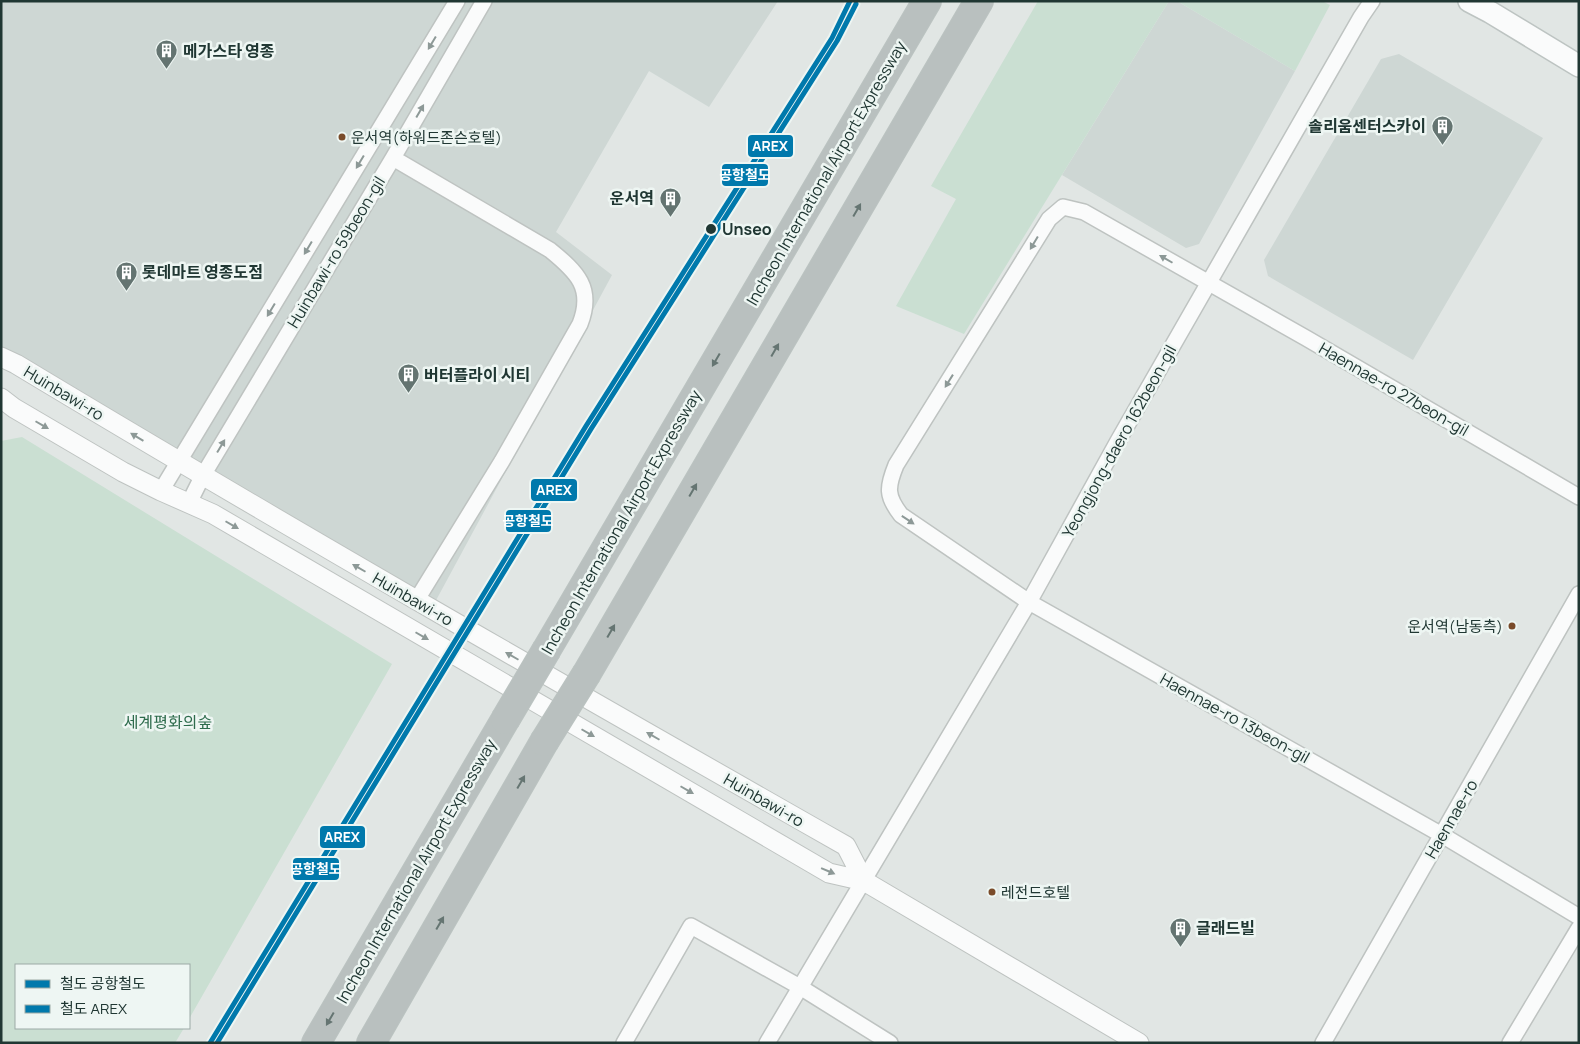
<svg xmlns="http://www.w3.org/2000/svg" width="1580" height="1044" font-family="Manrope,'Noto Sans KR',sans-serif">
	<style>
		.built { fill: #ced7d4 }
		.green { fill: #cadfd2 }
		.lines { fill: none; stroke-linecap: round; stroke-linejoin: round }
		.minor-casing { stroke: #bec3c1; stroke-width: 18 }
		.tertiary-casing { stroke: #bec3c1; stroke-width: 21 }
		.secondary-casing { stroke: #bdc4c2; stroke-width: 24 }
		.motorway-casing { stroke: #bbc3c1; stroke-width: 30 }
		.minor { stroke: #fafbfb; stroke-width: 15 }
		.tertiary { stroke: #fafbfb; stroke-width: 19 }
		.secondary { stroke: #fafbfb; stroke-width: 21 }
		.motorway { stroke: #b9c0bf; stroke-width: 28 }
		.motorway-bridge-casing { stroke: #bbc3c1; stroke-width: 30; stroke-linecap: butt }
		.motorway-bridge { stroke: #b9c0bf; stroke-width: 28 }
		.rail-1-casing { stroke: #eef6f3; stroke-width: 9 }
		.rail-2-casing { stroke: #eef6f3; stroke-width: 9 }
		.rail-1 { stroke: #0079ac; stroke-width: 5 }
		.rail-2 { stroke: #0079ac; stroke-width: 5 }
		.oneway { fill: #8d9997 }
		.oneway2 { fill: #657572 }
		.bus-dot { fill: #7a4b2a; stroke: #eef6f3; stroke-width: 2 }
		.stop-dot { fill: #203733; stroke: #eef6f3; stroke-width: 2 }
		.labels { text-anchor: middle; stroke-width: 5; stroke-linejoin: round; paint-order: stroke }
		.bus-label { font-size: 15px; fill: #203733; stroke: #eef6f3; text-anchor: start }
		.poi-label { font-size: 16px; font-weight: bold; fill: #203733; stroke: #eef6f3; text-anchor: start }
		.street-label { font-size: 16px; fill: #203733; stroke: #eef6f3 }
		.stop-label { font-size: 16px; font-weight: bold; fill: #203733; stroke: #eef6f3; text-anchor: start }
		.park-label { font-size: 16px; fill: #2d6b4c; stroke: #eef6f3 }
		.line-badge { stroke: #eef6f3; stroke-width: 2 }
		.badge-label { font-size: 14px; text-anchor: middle; font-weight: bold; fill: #fff }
	</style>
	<rect width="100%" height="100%" fill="#e1e6e4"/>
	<!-- built -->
	<path class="built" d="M1 1H778L709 107 649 71 556 232 612 275 427 617 1 367Z
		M1169 1H1177L1295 71 1199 244 1186 248 1062 175Z
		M1399 54 1543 138 1413 360 1268 276 1264 260 1381 59Z"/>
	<!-- green -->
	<path class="green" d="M1038 1H1169L964 334 896 306 956 199 931 186Z
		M1177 1H1322L1330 5 1295 71Z
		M22 437 392 664 189 1019V965H16V1028H184L175 1043H1V441Z"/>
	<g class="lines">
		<defs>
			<path id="minor" d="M393 158 550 250C577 272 594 288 580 324L502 461 416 601
				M161 491 457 1
				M1579 497 1306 338 1084 212 1063 207 1049 219 896 465C887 487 886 496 901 515L1029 602 1442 835 1579 917
				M189 503 202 477 393 158 484 1
				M624 1043 691 926 800 987 890 1043
				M767 1043 1029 602 1118 441 1361 17 1372 1
				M1323 1043 1579 594
				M1510 1043 1579 928"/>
			<path id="tertiary" d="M1 357 16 364C290 529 568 688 846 846L864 881
				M1 398 14 408 123 472 161 491 213 514 829 873 864 881 1139 1043"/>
			<path id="secondary" d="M1469 1 1490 12 1579 66"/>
			<path id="motorway" d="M547 649 927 1
				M587 673 979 1
				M316 1043 505 720
				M371 1043 544 742"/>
		</defs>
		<!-- minor casing -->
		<use href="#minor" class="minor-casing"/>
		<!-- tertiary casing -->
		<use href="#tertiary" class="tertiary-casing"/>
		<!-- secondary casing -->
		<use href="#secondary" class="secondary-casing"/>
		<!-- motorway casing -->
		<use href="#motorway" class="motorway-casing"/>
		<!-- minor -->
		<use href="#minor" class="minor"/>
		<!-- tertiary -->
		<use href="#tertiary" class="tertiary"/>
		<!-- secondary -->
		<use href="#secondary" class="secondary"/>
		<!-- motorway -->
		<use href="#motorway" class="motorway"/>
		<defs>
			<path id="motorway-bridge" d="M505 720 547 649
				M544 742 587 673"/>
		</defs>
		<!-- motorway-bridge casing -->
		<use href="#motorway-bridge" class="motorway-bridge-casing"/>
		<!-- motorway-bridge -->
		<use href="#motorway-bridge" class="motorway-bridge"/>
		<defs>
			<path id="rail-1" d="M210 1043 586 426 832 38 850 1"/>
			<path id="rail-2" d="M217 1043 591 429 837 41 856 4"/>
		</defs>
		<!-- rail-1 casing -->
		<use href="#rail-1" class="rail-1-casing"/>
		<!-- rail-2 casing -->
		<use href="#rail-2" class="rail-2-casing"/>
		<!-- rail-1 -->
		<use href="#rail-1" class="rail-1"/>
		<!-- rail-2 -->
		<use href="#rail-2" class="rail-2"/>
	</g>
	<!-- one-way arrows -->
	<defs><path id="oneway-solid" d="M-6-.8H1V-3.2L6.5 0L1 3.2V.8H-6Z" transform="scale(1.25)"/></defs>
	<g class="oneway">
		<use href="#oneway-solid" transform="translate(432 43) rotate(121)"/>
		<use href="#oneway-solid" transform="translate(420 111) rotate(-60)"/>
		<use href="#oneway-solid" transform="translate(360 162) rotate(121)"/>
		<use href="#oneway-solid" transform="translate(1034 243) rotate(121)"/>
		<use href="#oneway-solid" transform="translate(308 248) rotate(121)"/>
		<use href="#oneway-solid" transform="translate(1166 259) rotate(-150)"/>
		<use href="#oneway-solid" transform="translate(271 310) rotate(121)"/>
		<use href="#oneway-solid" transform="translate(949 381) rotate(122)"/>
		<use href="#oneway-solid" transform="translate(42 425) rotate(30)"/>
		<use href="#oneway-solid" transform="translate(137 437) rotate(-149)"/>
		<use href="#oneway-solid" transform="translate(221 446) rotate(-59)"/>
		<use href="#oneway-solid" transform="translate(908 520) rotate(34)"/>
		<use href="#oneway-solid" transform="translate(232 525) rotate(30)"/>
		<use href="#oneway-solid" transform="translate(359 568) rotate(-150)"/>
		<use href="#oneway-solid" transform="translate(422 636) rotate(30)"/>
		<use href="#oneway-solid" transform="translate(512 656) rotate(-150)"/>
		<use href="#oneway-solid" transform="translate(588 733) rotate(30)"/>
		<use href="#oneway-solid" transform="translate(653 736) rotate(-150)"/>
		<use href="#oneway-solid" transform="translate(687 790) rotate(30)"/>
		<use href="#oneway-solid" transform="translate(828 871) rotate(23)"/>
	</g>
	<g class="oneway2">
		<use href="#oneway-solid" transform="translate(857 210) rotate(-60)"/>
		<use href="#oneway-solid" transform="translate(775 350) rotate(-60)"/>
		<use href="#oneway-solid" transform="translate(716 360) rotate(120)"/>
		<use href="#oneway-solid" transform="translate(693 490) rotate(-60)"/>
		<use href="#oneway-solid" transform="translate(611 631) rotate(-60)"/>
		<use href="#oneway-solid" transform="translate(521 782) rotate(-60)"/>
		<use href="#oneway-solid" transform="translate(440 923) rotate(-60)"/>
		<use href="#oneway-solid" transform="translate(330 1019) rotate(120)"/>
	</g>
	<!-- icons -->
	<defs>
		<symbol id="building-pin" viewBox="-11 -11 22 30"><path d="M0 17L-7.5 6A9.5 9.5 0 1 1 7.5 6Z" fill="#647471" stroke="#eef6f3"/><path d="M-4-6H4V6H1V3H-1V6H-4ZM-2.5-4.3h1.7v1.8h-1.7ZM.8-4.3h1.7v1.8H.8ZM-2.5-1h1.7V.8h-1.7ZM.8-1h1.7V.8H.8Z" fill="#fff"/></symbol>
	</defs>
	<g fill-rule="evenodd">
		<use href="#building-pin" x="154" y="38" width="25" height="34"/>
		<use href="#building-pin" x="1430" y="114" width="25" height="34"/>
		<use href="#building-pin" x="658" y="186" width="25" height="34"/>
		<use href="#building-pin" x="114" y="260" width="25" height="34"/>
		<use href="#building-pin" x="396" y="362" width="25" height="34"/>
		<use href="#building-pin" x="1168" y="916" width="25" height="34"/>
	</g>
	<!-- markers -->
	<g class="bus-dot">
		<circle cx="342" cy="137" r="4.5"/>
		<circle cx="1512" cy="626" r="4.5"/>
		<circle cx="992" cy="892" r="4.5"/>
	</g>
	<circle class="stop-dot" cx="711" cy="229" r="6"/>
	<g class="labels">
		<!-- bus labels -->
		<g class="bus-label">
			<text x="351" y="143">운서역(하워드존슨호텔)</text>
			<text x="1503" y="632" text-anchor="end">운서역(남동측)</text>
			<text x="1001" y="898">레전드호텔</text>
		</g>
		<!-- poi labels -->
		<g class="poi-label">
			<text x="183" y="57">메가스타 영종</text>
			<text x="1426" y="132" text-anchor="end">솔리움센터스카이</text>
			<text x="654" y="204" text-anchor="end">운서역</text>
			<text x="142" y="278">롯데마트 영종도점</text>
			<text x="424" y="381">버터플라이 시티</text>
			<text x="1196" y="934">글래드빌</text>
		</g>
		<!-- street labels -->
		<g class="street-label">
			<text transform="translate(826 173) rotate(-60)" y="6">Incheon International Airport Expressway</text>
			<text transform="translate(336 252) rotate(-59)" y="6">Huinbawi-ro 59beon-gil</text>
			<text transform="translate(1394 389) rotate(30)" y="6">Haennae-ro 27beon-gil</text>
			<text transform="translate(64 393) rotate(31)" y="6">Huinbawi-ro</text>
			<text transform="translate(1119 441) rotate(-61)" y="6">Yeongjong-daero 162beon-gil</text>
			<text transform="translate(621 522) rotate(-60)" y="6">Incheon International Airport Expressway</text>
			<text transform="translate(413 599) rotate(30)" y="6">Huinbawi-ro</text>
			<text transform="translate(1235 718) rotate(29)" y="6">Haennae-ro 13beon-gil</text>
			<text transform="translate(764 800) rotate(30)" y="6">Huinbawi-ro</text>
			<text transform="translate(1451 819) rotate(-60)" y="6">Haennae-ro</text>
			<text transform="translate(416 871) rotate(-60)" y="6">Incheon International Airport Expressway</text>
		</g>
		<!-- stop labels -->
		<g class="stop-label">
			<text x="722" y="235">Unseo</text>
		</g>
		<!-- park labels -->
		<g class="park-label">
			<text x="168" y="728">세계평화의숲</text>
		</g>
	</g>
	<g class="line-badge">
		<rect x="747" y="134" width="47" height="24" rx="5" fill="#0079ac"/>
		<rect x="721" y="163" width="48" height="24" rx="5" fill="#0079ac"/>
		<rect x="530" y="478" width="48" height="24" rx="5" fill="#0079ac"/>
		<rect x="505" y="509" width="47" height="24" rx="5" fill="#0079ac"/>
		<rect x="319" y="825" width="47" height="24" rx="5" fill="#0079ac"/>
		<rect x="292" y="857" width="48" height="24" rx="5" fill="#0079ac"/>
	</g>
	<g class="badge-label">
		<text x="770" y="151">AREX</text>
		<text x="745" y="180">공항철도</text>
		<text x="554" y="495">AREX</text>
		<text x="528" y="526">공항철도</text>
		<text x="342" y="842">AREX</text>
		<text x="316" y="874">공항철도</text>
	</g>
	<!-- border -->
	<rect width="1580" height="1044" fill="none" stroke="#203733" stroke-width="5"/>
	<!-- legend -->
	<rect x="15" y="964" width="175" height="65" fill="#eef6f3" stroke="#9caaa6"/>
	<rect x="25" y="980" width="25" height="8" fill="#0079ac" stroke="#9caaa6"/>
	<text x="60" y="989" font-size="15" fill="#203733">철도 공항철도</text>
	<rect x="25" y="1005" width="25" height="8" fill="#0079ac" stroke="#9caaa6"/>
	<text x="60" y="1014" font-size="15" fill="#203733">철도 AREX</text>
</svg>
